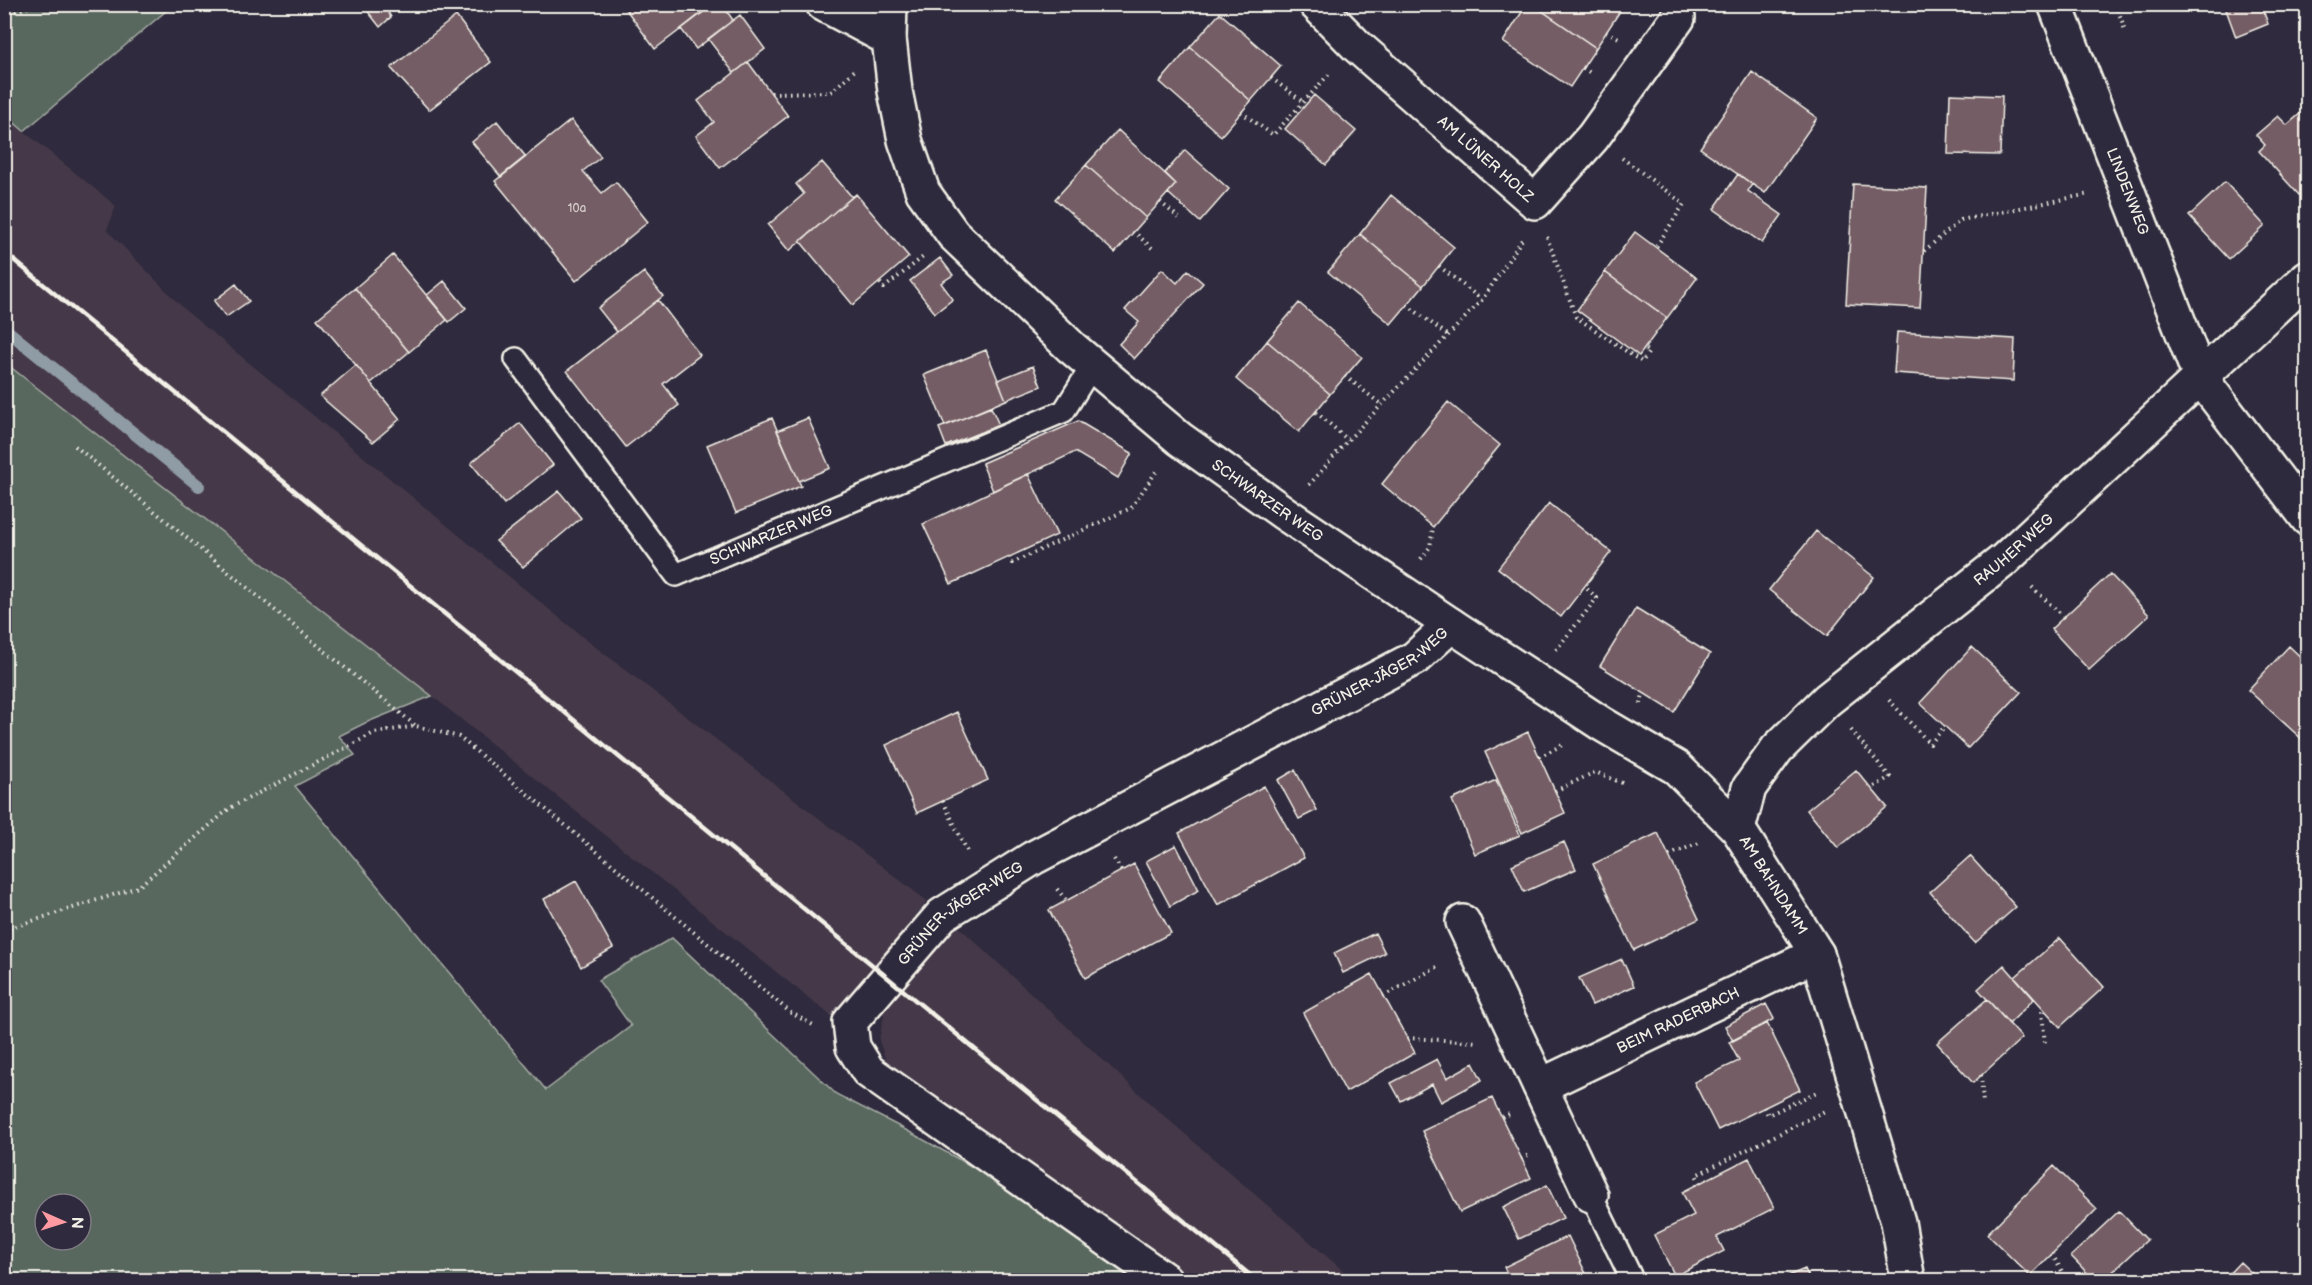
<svg xmlns="http://www.w3.org/2000/svg" width="2312" height="1285" font-family="'Balsamiq Sans',sans-serif">
	<style>
		.built { fill: #443949 }
		.green { fill: #59685f; stroke: #a6aca4; stroke-width: 1.5; fill-rule: evenodd }
		.lines { fill: none; stroke-linecap: round; stroke-linejoin: round }
		.stream { stroke: #909ca5; stroke-width: 12 }
		.building { fill: #755d66; stroke: #f4f1e8; stroke-width: 1.5 }
		.lane-casing { stroke: #f4f1e8; stroke-width: 26 }
		.street-casing { stroke: #f4f1e8; stroke-width: 38 }
		.path { stroke: #f4f1e8; stroke-width: 4; stroke-dasharray: 1.5 4.5; stroke-linecap: butt }
		.lane { stroke: #2f2a3d; stroke-width: 21 }
		.street { stroke: #2f2a3d; stroke-width: 33 }
		.rail { stroke: #f4f1e8; stroke-width: 4.5 }
		.labels { text-anchor: middle; stroke-width: 6; stroke-linejoin: round; paint-order: stroke }
		.number-label { font-size: 12px; fill: #d4ccc8 }
		.street-label { font-size: 15px; fill: #f4f1e8; stroke: #2f2a3d }
	</style>
	<rect width="100%" height="100%" fill="#2f2a3d"/>
	<filter id="ink" filterUnits="userSpaceOnUse"><feTurbulence type="fractalNoise" baseFrequency=".0167" numOctaves="2"/><feDisplacementMap in="SourceGraphic" scale="12" xChannelSelector="R" yChannelSelector="G"/><feConvolveMatrix kernelMatrix="1 2 1 2 8 2 1 2 1" color-interpolation-filters="sRGB"/></filter>
	<g filter="url(#ink)">
		<!-- built -->
		<path class="built" d="M4 115 116 206 107 230 186 311 584 638 927 901 887 951 916 973 957 925 1155 1108 1354 1280H1191L886 1060 879 1041 884 1014 855 989 831 1016 432 696 5 362Z"/>
		<!-- green -->
		<path class="green" d="M4 5 5 4 173 5 24 131 5 115Z
			M4 362 432 696 365 723 339 736 355 755 295 786 546 1090 631 1026 598 980 672 938 836 1094 904 1129 1027 1197 1143 1280H5ZM45 1204H81V1240H45Z"/>
		<g class="lines">
			<!-- stream -->
			<path class="stream" d="M4 328 199 486"/>
		</g>
		<!-- building -->
		<path class="building" d="M362 4H391L386 9 391 17 380 27Z
			M622 4H702L706 10 655 49Z
			M713 4H722L733 20 696 49 681 29Z
			M1527 4H1532L1596 48 1570 87 1503 42Z
			M1532 4H1617L1622 8 1596 48Z
			M2224 4H2261L2268 24 2236 37Z
			M1220 13 1281 66 1251 101 1190 47Z
			M740 15 765 49 734 73 708 39Z
			M456 16 491 62 429 110 391 68Z
			M1190 47 1251 101 1221 136 1160 82Z
			M748 62 788 116 720 168 696 136 714 122 698 101Z
			M1752 72 1817 118 1765 193 1700 148Z
			M1950 94 2002 96 2000 155 1948 154Z
			M1314 95 1356 131 1326 165 1285 129Z
			M2308 107V188L2299 195 2259 151 2265 145 2256 135 2278 116 2287 125Z
			M571 120 601 157 583 171 602 193 616 182 648 222 576 281 495 181Z
			M497 121 526 157 501 177 472 142Z
			M1118 130 1176 184 1146 218 1086 165Z
			M1185 150 1229 189 1200 222 1168 193 1176 184 1165 173Z
			M822 162 852 197 789 251 768 225 804 194 796 184Z
			M1086 165 1146 218 1115 253 1055 199Z
			M1738 174 1752 184 1748 191 1782 215 1762 243 1714 209Z
			M2225 182 2265 226 2229 259 2189 216Z
			M1853 184 1927 188 1920 308 1846 304Z
			M856 194 909 257 853 305 800 241Z
			M1391 195 1454 247 1423 286 1360 234Z
			M1635 232 1697 278 1667 318 1605 272Z
			M1360 234 1423 286 1391 324 1328 272Z
			M393 255 447 320 409 352 355 288Z
			M940 258 953 275 941 283 953 299 935 313 910 281Z
			M1162 269 1177 283 1188 270 1203 283 1134 359 1119 344 1139 322 1125 310Z
			M644 272 663 296 617 332 598 308Z
			M1605 272 1667 318 1639 356 1577 310Z
			M444 281 466 308 449 322 427 295Z
			M236 284 249 301 226 317 214 301Z
			M355 288 409 352 371 383 317 319Z
			M658 300 700 355 663 384 679 405 626 447 567 371Z
			M1299 303 1362 357 1330 394 1267 341Z
			M1897 332 2015 339 2013 381 1894 373Z
			M1267 341 1330 394 1299 432 1236 379Z
			M986 350 1006 400 945 426 924 375Z
			M356 365 400 419 373 442 320 396Z
			M1033 366 1041 386 1006 400 998 380Z
			M1448 402 1500 445 1433 527 1382 484Z
			M991 407 999 425 946 446 939 428Z
			M772 418 801 486 736 513 707 445Z
			M808 418 830 468 799 481 777 431Z
			M1078 421 1132 453 1118 478 1075 452 993 491 982 463Z
			M520 423 553 465 504 504 471 463Z
			M1028 474 1057 535 951 584 923 524Z
			M559 491 581 518 523 567 496 541Z
			M1549 503 1611 552 1561 617 1498 568Z
			M1816 531 1874 577 1827 636 1769 590Z
			M2110 574 2149 615 2089 670 2051 629Z
			M1636 608 1710 654 1674 712 1600 666Z
			M2289 646 2308 664V739L2305 742 2248 690Z
			M1972 647 2021 692 1968 748 1920 703Z
			M957 712 988 780 917 813 886 745Z
			M1528 732 1565 813 1522 833 1485 752Z
			M1295 770 1317 810 1299 819 1278 780Z
			M1856 770 1887 807 1838 848 1807 810Z
			M1496 780 1520 835 1475 854 1452 800Z
			M1264 786 1304 858 1218 905 1179 833Z
			M1658 833 1699 919 1634 950 1593 864Z
			M1564 842 1576 869 1524 892 1512 865Z
			M1176 845 1199 890 1170 906 1146 861Z
			M1970 856 2016 907 1975 943 1930 892Z
			M1134 864 1171 933 1085 978 1049 910Z
			M576 881 613 948 581 967 544 899Z
			M1375 933 1385 953 1343 973 1334 953Z
			M2060 938 2104 987 2060 1027 2015 977Z
			M1622 959 1634 986 1592 1005 1579 978Z
			M2004 965 2034 999 2009 1024 1978 989Z
			M1372 974 1415 1053 1346 1092 1303 1013Z
			M1987 999 2022 1038 1973 1083 1937 1043Z
			M1766 1004 1774 1019 1733 1041 1725 1026Z
			M1767 1023 1800 1090 1718 1130 1694 1082 1739 1061 1729 1042Z
			M1437 1059 1447 1078 1473 1063 1482 1080 1441 1102 1432 1084 1401 1101 1391 1083Z
			M1492 1098 1531 1178 1460 1212 1422 1131Z
			M1749 1158 1774 1208 1717 1237 1724 1251 1675 1276 1654 1235 1694 1215 1682 1192Z
			M2054 1166 2097 1209 2030 1276 1987 1234Z
			M1547 1185 1563 1218 1519 1239 1503 1207Z
			M2119 1211 2147 1240 2104 1280H2094L2071 1256Z
			M1568 1236 1589 1280H1510L1504 1267Z
			M2240 1262 2259 1280H2223Z
			M1805 1269 1810 1280H1778Z"/>
		<g class="lines">
			<defs>
				<g id="lane">
					<path id="s1" d="M516 359 676 575 1064 411 1092 366"/>
					<path d="M1591 1195 1630 1275"/>
				</g>
				<g id="street">
					<path d="M823 4 889 39"/>
					<path id="s2" d="M890 4 889 39 895 91 905 140 923 192 953 234 1071 347 1180 439 1284 513 1451 625 1602 724 1677 768 1738 829 1817 954 1898 1222 1908 1280"/>
					<path id="s3" d="M1316 4 1357 46 1535 202 1593 137 1678 18"/>
					<path id="s4" d="M2055 4 2200 377 2308 519"/>
					<path id="s5" d="M1738 829 1749 788 1777 749 1827 700 2004 560 2308 277"/>
					<path d="M1463 922 1591 1195"/>
					<path id="s6" d="M1540 1086 1817 954"/>
					<path id="s7" d="M1165 1280 868 1071 853 1047 850 1022 942 915 1033 858 1415 658 1451 625"/>
				</g>
			</defs>
			<!-- lane casing -->
			<use href="#lane" class="lane-casing"/>
			<!-- street casing -->
			<use href="#street" class="street-casing"/>
			<!-- path -->
			<path class="path" d="M2116 4 2125 30
				M4 16 36 4
				M1606 32 1619 38
				M1583 68 1592 74
				M1271 78 1302 101
				M771 93 831 92 855 70
				M1241 112 1273 135 1331 72
				M1622 158 1684 204 1656 247
				M1160 202 1179 218
				M1133 231 1152 248
				M1547 237 1576 317 1642 362 1649 352 1644 349
				M1924 251 1961 220 2089 194
				M1439 266 1482 300
				M880 283 884 288 923 257
				M1407 305 1449 336
				M1345 376 1382 405
				M1316 412 1348 440
				M75 446 416 726
				M1309 485 1348 440 1482 300 1523 238
				M1010 557 1012 563 1131 508 1158 469
				M1421 559 1430 547 1433 527
				M2032 587 2064 617
				M1556 650 1597 598 1585 587
				M1889 700 1930 744 1945 726
				M1641 704 1643 693
				M1851 730 1890 777 1871 789
				M1539 757 1562 745
				M1555 791 1595 772 1625 784
				M943 801 969 855
				M1669 855 1699 843
				M1114 859 1122 871
				M1057 889 1066 900
				M4 930 138 887 230 808 374 733 416 726 459 737 791 1013 813 1025
				M1383 996 1441 965
				M2042 1011 2045 1045
				M1407 1038 1478 1042
				M1981 1075 1983 1103
				M1764 1107 1768 1115 1819 1091
				M1502 1117 1512 1113
				M1521 1159 1531 1154
				M1700 1183 1696 1175 1825 1111
				M2052 1254 2067 1280"/>
			<!-- lane -->
			<use href="#lane" class="lane"/>
			<!-- street -->
			<use href="#street" class="street"/>
			<!-- rail -->
			<path class="rail" d="M4 252C424 592 838 939 1256 1280"/>
		</g>
	</g>
	<g class="labels">
		<!-- number labels -->
		<g class="number-label">
			<text x="577" y="212">10a</text>
		</g>
		<!-- street labels -->
		<g class="street-label">
			<text dy="5" stroke="none"><textPath href="#s3" startOffset="230">AM LÜNER HOLZ</textPath></text>
			<text dy="5" stroke="none"><textPath href="#s4" startOffset="201">LINDENWEG</textPath></text>
			<text dy="5" stroke="none"><textPath href="#s2" startOffset="657">SCHWARZER WEG</textPath></text>
			<text dy="5" stroke="none"><textPath href="#s1" startOffset="372">SCHWARZER WEG</textPath></text>
			<text dy="5" stroke="none"><textPath href="#s5" startOffset="400">RAUHER WEG</textPath></text>
			<text dy="5" stroke="none"><textPath href="#s7" startOffset="1059">GRÜNER-JÄGER-WEG</textPath></text>
			<text dy="5" stroke="none"><textPath href="#s2" startOffset="1299">AM BAHNDAMM</textPath></text>
			<text dy="5" stroke="none"><textPath href="#s7" startOffset="573">GRÜNER-JÄGER-WEG</textPath></text>
			<text dy="5" stroke="none"><textPath href="#s6" startOffset="153">BEIM RADERBACH</textPath></text>
		</g>
	</g>
	<!-- margin -->
	<rect width="2312" height="1285" fill="none" stroke="#2f2a3d" stroke-width="24"/>
	<rect x="12" y="12" width="2288" height="1261" fill="none" stroke="#f4f1e8" stroke-width="2" filter="url(#ink)"/>
	<!-- north arrow -->
	<g transform="translate(63 1222) rotate(93)"><circle r="28" fill="#2f2a3d" stroke="#7e7a81" stroke-width="1.5"/>
	<path d="M0-4.5L10 22L0 15L-10 22Z" fill="#ff9aa2"/>
	<text y="-9" font-size="16" font-weight="bold" text-anchor="middle" fill="#f4f1e8">N</text>
	</g>
</svg>
